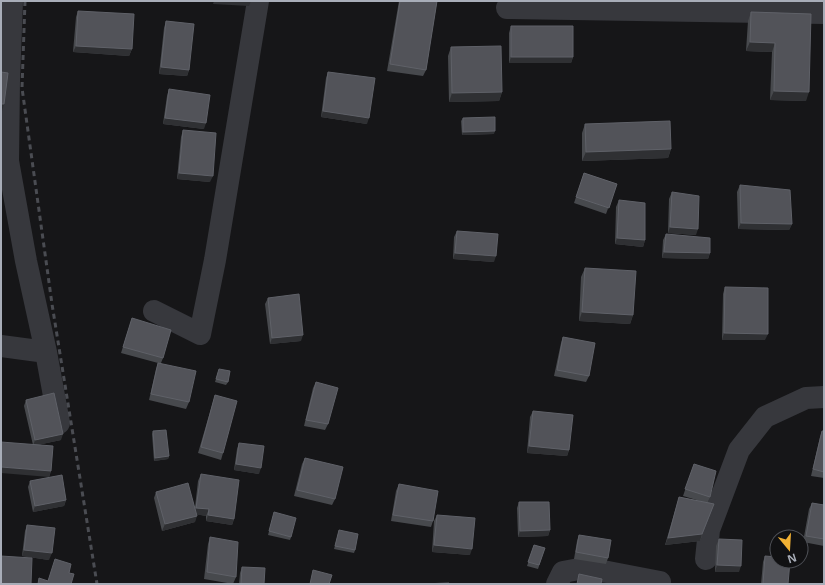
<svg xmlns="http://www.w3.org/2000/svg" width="825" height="585" font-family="'Open Sans',sans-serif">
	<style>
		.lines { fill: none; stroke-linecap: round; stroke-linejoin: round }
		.minor { stroke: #37383d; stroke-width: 22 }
		.rail { stroke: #4a4c52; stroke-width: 3; stroke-dasharray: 5 4; stroke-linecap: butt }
		.wall { fill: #47494d }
		.shaded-wall { fill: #2f3033 }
		.building { fill: #525359; stroke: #5f6168 }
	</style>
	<rect width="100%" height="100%" fill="#161618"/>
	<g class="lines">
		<!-- minor -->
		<path class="minor" d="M12 1 9 81 8 161 26 261 46 352 59 423
			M507 8 824 13
			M154 311 200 334 215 260 258 1
			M1 346 46 352
			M706 559 709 530 739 450 765 417 806 398 824 397
			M557 584 563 572 579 569 608 572 660 582"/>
		<!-- rail -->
		<path class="rail" d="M25 1 22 88 52 304 97 584"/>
	</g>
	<!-- wall -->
	<path class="wall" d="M399 1H437L426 70 423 76 387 71Z
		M78 11 132 49 129 56 73 52 76 17Z
		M751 12 811 14 806 101 770 100 772 52 746 51 748 21Z
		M166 21 189 70 187 76 159 74 164 28Z
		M511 26 573 57 571 63H509V33Z
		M451 47 502 92 499 101 449 102 448 56Z
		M328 72 367 124 321 117 326 78Z
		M169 89 204 129 163 124 167 96Z
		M463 118 494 134 462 135 461 121Z
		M585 124 671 149 668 158 582 161V133Z
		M183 130 210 182 177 179 181 137Z
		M584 173 617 184 606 214 574 203Z
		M740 185 792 224 789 230 738 229 737 192Z
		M672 192 696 235 668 233 669 199Z
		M619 200 645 240 643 247 615 244 616 207Z
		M457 231 494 262 453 259 454 237Z
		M666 234 710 253 708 259 662 258 663 240Z
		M585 268 633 315 630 324 579 321 581 277Z
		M725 287 765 340H722L723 294Z
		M268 298 301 341 270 344 265 304Z
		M132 318 163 358 161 363 189 402 186 409 149 400 156 369 158 363 121 353Z
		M563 337 589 376 586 382 554 376 561 343Z
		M218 372 228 382 226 385 215 382Z
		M316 382 328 424 325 430 304 426 313 388Z
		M215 395 223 453 221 460 198 453Z
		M26 400 61 440 37 445 51 471 49 477 33 445 24 406Z
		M533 411 569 450 567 456 527 453 530 417Z
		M153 431 169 456 168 459 154 461 152 434Z
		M822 431H824V478L811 476 820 437Z
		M239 443 259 474 234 470 237 449Z
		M305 458 335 499 332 505 294 496 302 464Z
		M694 464 710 497 708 502 714 504 700 541 665 545 679 497 700 501 683 496Z
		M201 474 234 519 232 525 206 521V516L196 514 195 522 162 531 154 498 156 492 195 507 198 481Z
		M30 481 66 500 64 506 33 512 28 487Z
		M399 484 433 521 431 527 391 521 396 491Z
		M519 502 550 530 548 536 518 537 517 508Z
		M812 503 824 505V546L803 542 809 509Z
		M437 515 470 555 432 552 434 521Z
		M273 516 291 537 290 540 268 535Z
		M27 525 49 560 22 556 25 531Z
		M339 530 355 550 354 553 334 549Z
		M579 535 608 558 606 564 574 559 577 541Z
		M210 537 236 577 233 584 204 579 208 544Z
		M719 539 739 572H715L716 546Z
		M534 545 545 548 538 569 527 566Z
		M765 556 788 584H761L763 562Z
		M242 567 264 584H239L240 573Z"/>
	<!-- shaded-wall -->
	<path class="shaded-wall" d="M214 1H251L249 6 213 4Z
		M750 42 775 43 772 52 746 51Z
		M76 46 132 49 129 56 73 52Z
		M511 57H573L571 63H509Z
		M161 67 189 70 187 76 159 74Z
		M774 91 809 92 806 101 770 100Z
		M502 92 499 101 449 102 452 93Z
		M1 104H4L2 111H1Z
		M323 111 369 118 367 124 321 117Z
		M165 118 206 123 204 129 163 124Z
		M495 131 494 134 462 135 463 132Z
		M671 149 668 158 582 161 586 152Z
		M179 173 213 176 210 182 177 179Z
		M741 223 792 224 789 230 738 229Z
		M670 227 698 229 696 235 668 233Z
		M617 238 645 240 643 247 615 244Z
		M664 252 710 253 708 259 662 258Z
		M455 253 496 256 494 262 453 259Z
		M582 312 633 315 630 324 579 321Z
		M724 333 768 334 765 340H722Z
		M303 335 301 341 270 344 272 338Z
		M63 434 61 440 33 446 35 440Z
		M529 446 569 450 567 456 527 453Z
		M169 456 168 459 154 461 155 458Z
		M236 464 261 468 259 474 234 470Z
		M1 467 51 471 49 477 1 473Z
		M66 500 64 506 33 512 35 506Z
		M196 508 209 509 206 516 194 514Z
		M208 515 234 519 232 525 206 521Z
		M197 516 195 522 162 531 165 524Z
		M550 530 548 536 518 537 520 531Z
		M702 534 700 541 665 545 668 538Z
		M434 545 472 549 470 555 432 552Z
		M24 550 52 553 49 560 22 556Z
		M717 565 741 566 739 572H715Z"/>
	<!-- building -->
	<path class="building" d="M400 1H437L426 70 390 64Z
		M78 11 134 14 132 49 76 46Z
		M751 12 811 14 809 92 774 91 775 43 750 42Z
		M166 21 194 24 189 70 161 67Z
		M511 26H573V57H511Z
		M501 46 502 92 452 93 451 47Z
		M1 72 8 73 4 104H1Z
		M328 72 375 78 369 118 323 111Z
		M169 89 210 95 206 123 165 118Z
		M495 117V131L463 132V118Z
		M670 121 671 149 586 152 585 124Z
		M183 130 216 133 213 176 179 173Z
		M584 173 617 184 609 208 576 197Z
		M740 185 790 190 792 224 741 223Z
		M672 192 699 196 698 229 670 227Z
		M619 200 645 203V240L617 238Z
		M457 231 498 234 496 256 455 253Z
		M666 234 710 238V253L664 252Z
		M585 268 636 271 633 315 582 312Z
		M725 287 768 288V334L724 333Z
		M299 294 303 335 272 338 268 298Z
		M132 318 171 330 163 358 123 347Z
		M563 337 595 343 589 376 557 370Z
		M158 363 196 371 189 402 151 394Z
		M219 369 230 371 228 382 216 379Z
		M316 382 338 388 328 424 306 420Z
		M54 393 63 434 35 440 26 400Z
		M215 395 237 401 223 453 201 447Z
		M533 411 573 415 569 450 529 446Z
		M166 430 169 456 155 458 153 431Z
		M822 431H824V472L813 469Z
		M1 442 53 446 51 471 1 467Z
		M239 443 264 446 261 468 236 464Z
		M305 458 343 467 335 499 297 490Z
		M694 464 716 471 710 497 685 489Z
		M201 474 239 480 234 519 208 515 209 509 196 508Z
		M62 475 66 500 35 506 30 481Z
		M188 483 197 516 165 524 156 492Z
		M399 484 438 491 433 521 393 515Z
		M679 497 714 504 702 534 668 538Z
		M519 502H549L550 530 520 531Z
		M812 503 824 505V539L806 536Z
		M274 512 296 518 291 537 269 531Z
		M437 515 475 518 472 549 434 545Z
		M27 525 55 528 52 553 24 550Z
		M339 530 358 534 355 550 335 546Z
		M579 535 611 540 608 558 576 552Z
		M210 537 238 542 236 577 207 572Z
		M719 539 742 540 741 566 717 565Z
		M534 545 545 548 539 565 528 562Z
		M1 556 32 558 31 584H1Z
		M765 556 777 557V561H790L788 584H763Z
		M55 559 71 564 69 573 74 574 71 584H38L39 578 48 581Z
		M242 567 265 568 264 584H241Z
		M313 570 332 575 329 584H310Z
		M579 574 602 579 601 584H577Z
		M449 583V584H421Z"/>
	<!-- border -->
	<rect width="825" height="585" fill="none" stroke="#a8adb8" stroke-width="4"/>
	<!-- north arrow -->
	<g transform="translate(789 549) rotate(162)"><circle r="19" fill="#111113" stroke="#4d4f55"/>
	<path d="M0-3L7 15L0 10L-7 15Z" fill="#f2b134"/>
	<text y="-6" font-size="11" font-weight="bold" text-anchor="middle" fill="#a8adb8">N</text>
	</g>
</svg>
